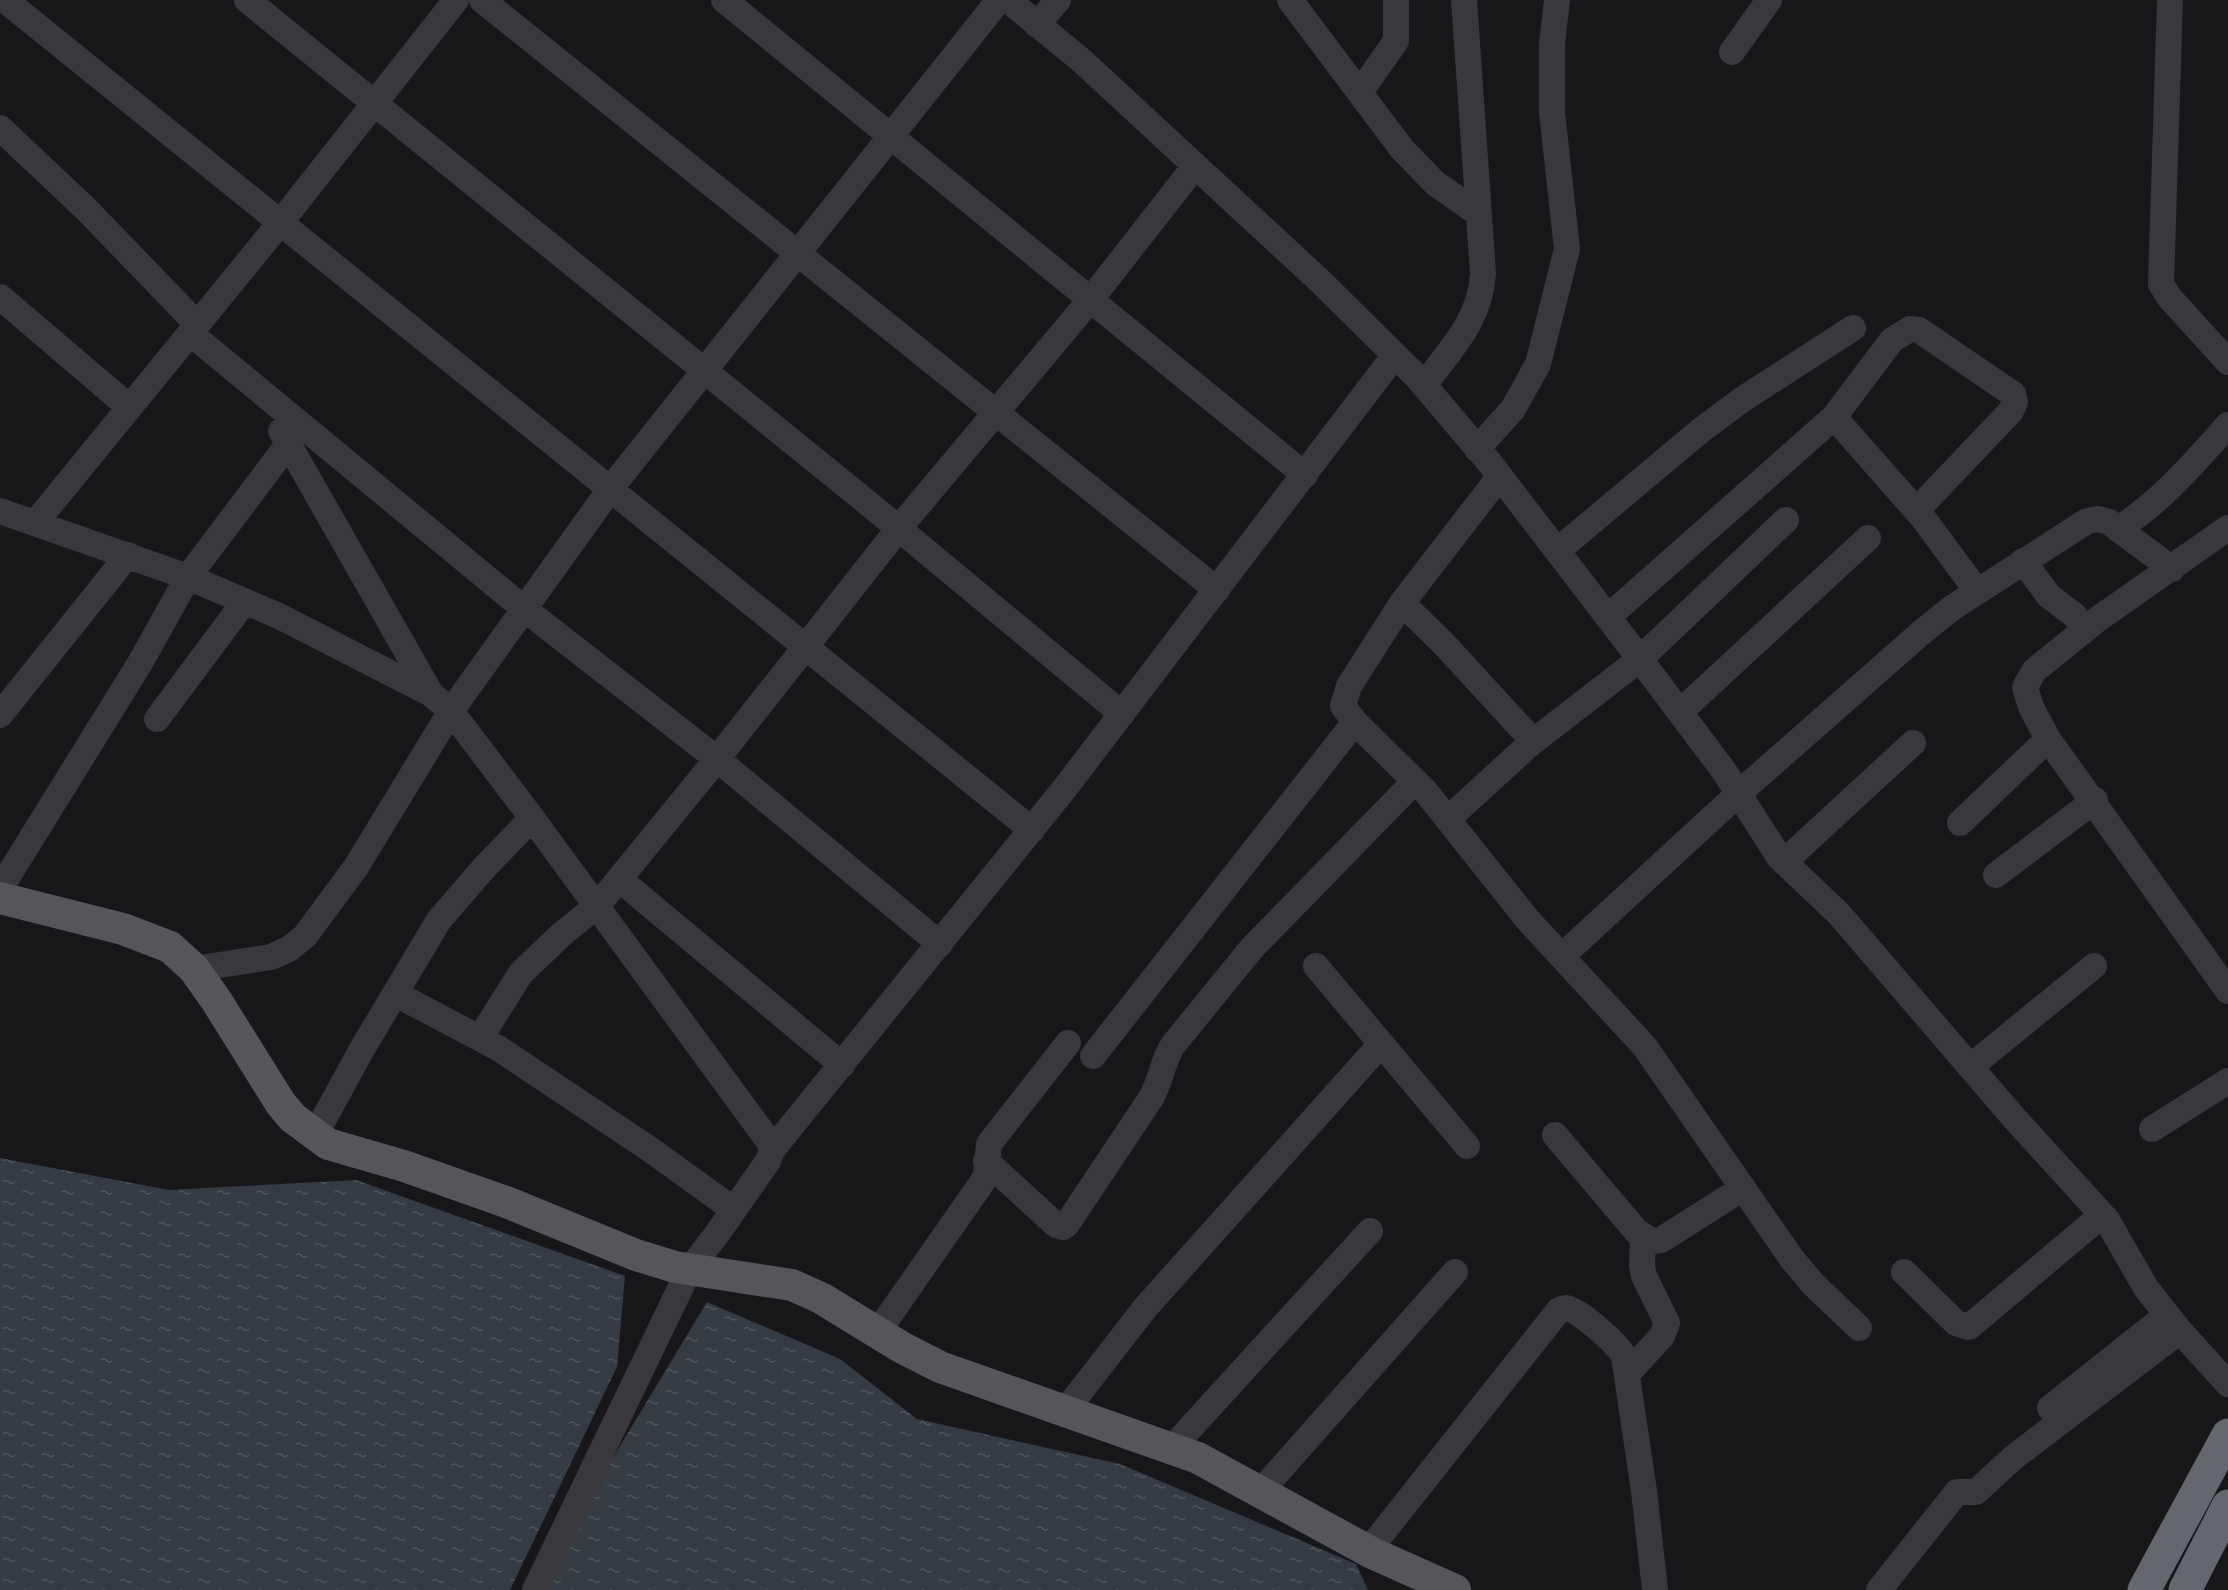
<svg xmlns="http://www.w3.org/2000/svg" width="2228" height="1590" font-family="Figtree,sans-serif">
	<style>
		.water { fill: url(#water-ripples) }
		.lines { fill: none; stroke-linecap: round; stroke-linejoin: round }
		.minor { stroke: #39393d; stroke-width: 26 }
		.major { stroke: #55565c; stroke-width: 32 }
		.highway { stroke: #65676e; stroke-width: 33 }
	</style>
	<defs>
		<pattern id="water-ripples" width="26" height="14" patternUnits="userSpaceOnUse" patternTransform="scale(1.5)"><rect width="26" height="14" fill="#343b42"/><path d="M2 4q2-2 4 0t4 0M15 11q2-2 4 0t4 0" fill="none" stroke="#4f555b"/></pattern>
	</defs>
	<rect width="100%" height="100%" fill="#171719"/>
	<!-- water -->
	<path class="water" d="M0 1158 169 1190 356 1180 625 1276 617 1367 510 1590H0Z
		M707 1302 840 1359 917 1419 1120 1464 1356 1564 1368 1590H546L591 1494Z"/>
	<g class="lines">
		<!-- minor -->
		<path class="minor" d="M5 0 1032 830
			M247 0 874 508 1122 714
			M482 0 1217 590
			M724 0 1305 475
			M1008 0 1081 60 1321 282 1417 377 1489 462 1640 659 1724 771 1779 857 1839 914 2015 1119 2107 1220 2146 1288 2180 1331 2228 1384
			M1290 0 1402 149 1435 183 1479 214
			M2170 0 2161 284 2169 297 2228 362
			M1037 25 1058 0
			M1732 52 1769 0
			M1360 92 1396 41V0
			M0 128 86 209 197 324
			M0 297 129 407
			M190 333 523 608 717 759 940 944
			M1424 385C1451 349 1481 319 1483 273L1464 0
			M1834 417 1923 518 1977 591
			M281 431 431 694
			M1477 449 1513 409 1538 364 1567 249 1552 112V44L1557 0
			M1500 476 1402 603 1349 686 1343 706 1355 722 1426 792 1527 919 1645 1047 1792 1259 1814 1285 1859 1328
			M0 511 188 577 279 616 431 694 451 711 532 818 770 1143 772 1150 768 1161 717 1234 689 1270 535 1590
			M36 522 280 223 456 0
			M2228 528 2098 619 2034 671 2025 687 2031 707 2048 739 2228 991
			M2118 529C2162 501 2194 463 2228 425
			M1557 551 1700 431 1743 399 1853 328
			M2023 561 2049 596 2074 615 2086 629
			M1402 603 1444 644 1533 741
			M1608 617 1834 417 1892 340 1910 329 1919 330 2013 394 2015 402 2011 411 1917 510
			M1680 712 1868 538
			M0 715 128 555
			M157 719 245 601
			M1448 819 1530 744 1640 659 1786 520
			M1960 823 2048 739
			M1784 862 1913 743
			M1996 875 2095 800
			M619 879 842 1065
			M0 889 140 663 188 577 289 443
			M1562 956 1738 794 1922 632 1952 608 2087 521 2098 519 2109 522 2172 569
			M1316 966 1467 1146
			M194 969 271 957 289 949 305 936 356 867 451 711 611 488 999 0
			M396 994 498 1048 651 1150 734 1210
			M480 1038 521 973 562 934 598 905 717 759 899 528 1091 299 1195 166
			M1093 1056 1355 722
			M1970 1067 2094 966
			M2152 1129 2228 1081
			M315 1135 362 1049 439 920 484 868 532 818
			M1555 1135 1637 1232 1652 1241 1661 1240 1743 1188
			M772 1150 1065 788 1395 355
			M986 1161 1056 1225 1063 1227 1067 1224 1151 1098C1161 1081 1162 1062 1173 1045L1252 948 1415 781
			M1904 1272 1956 1323 1969 1327 2102 1215
			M877 1333 981 1184 986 1175 989 1144 1068 1043
			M1628 1373 1662 1336 1667 1323 1644 1276 1642 1266 1643 1237
			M2050 1408 2167 1315
			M1066 1410 1145 1308 1381 1044
			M1171 1449 1370 1231
			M1261 1491 1455 1272
			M1368 1551 1559 1310 1566 1308C1581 1311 1616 1343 1624 1356L1644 1491 1655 1590
			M1879 1590 1957 1492H1976L2014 1457 2180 1331"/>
		<!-- major -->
		<path class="major" d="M0 898 123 929 170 947 194 969 216 1000 281 1104 293 1118 328 1144 404 1166 509 1203 636 1255 675 1267 792 1285 821 1298 901 1347 940 1367 1198 1458 1372 1553 1455 1590"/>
		<!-- highway -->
		<path class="highway" d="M2144 1590 2228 1435
			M2185 1590 2228 1506"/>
	</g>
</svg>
